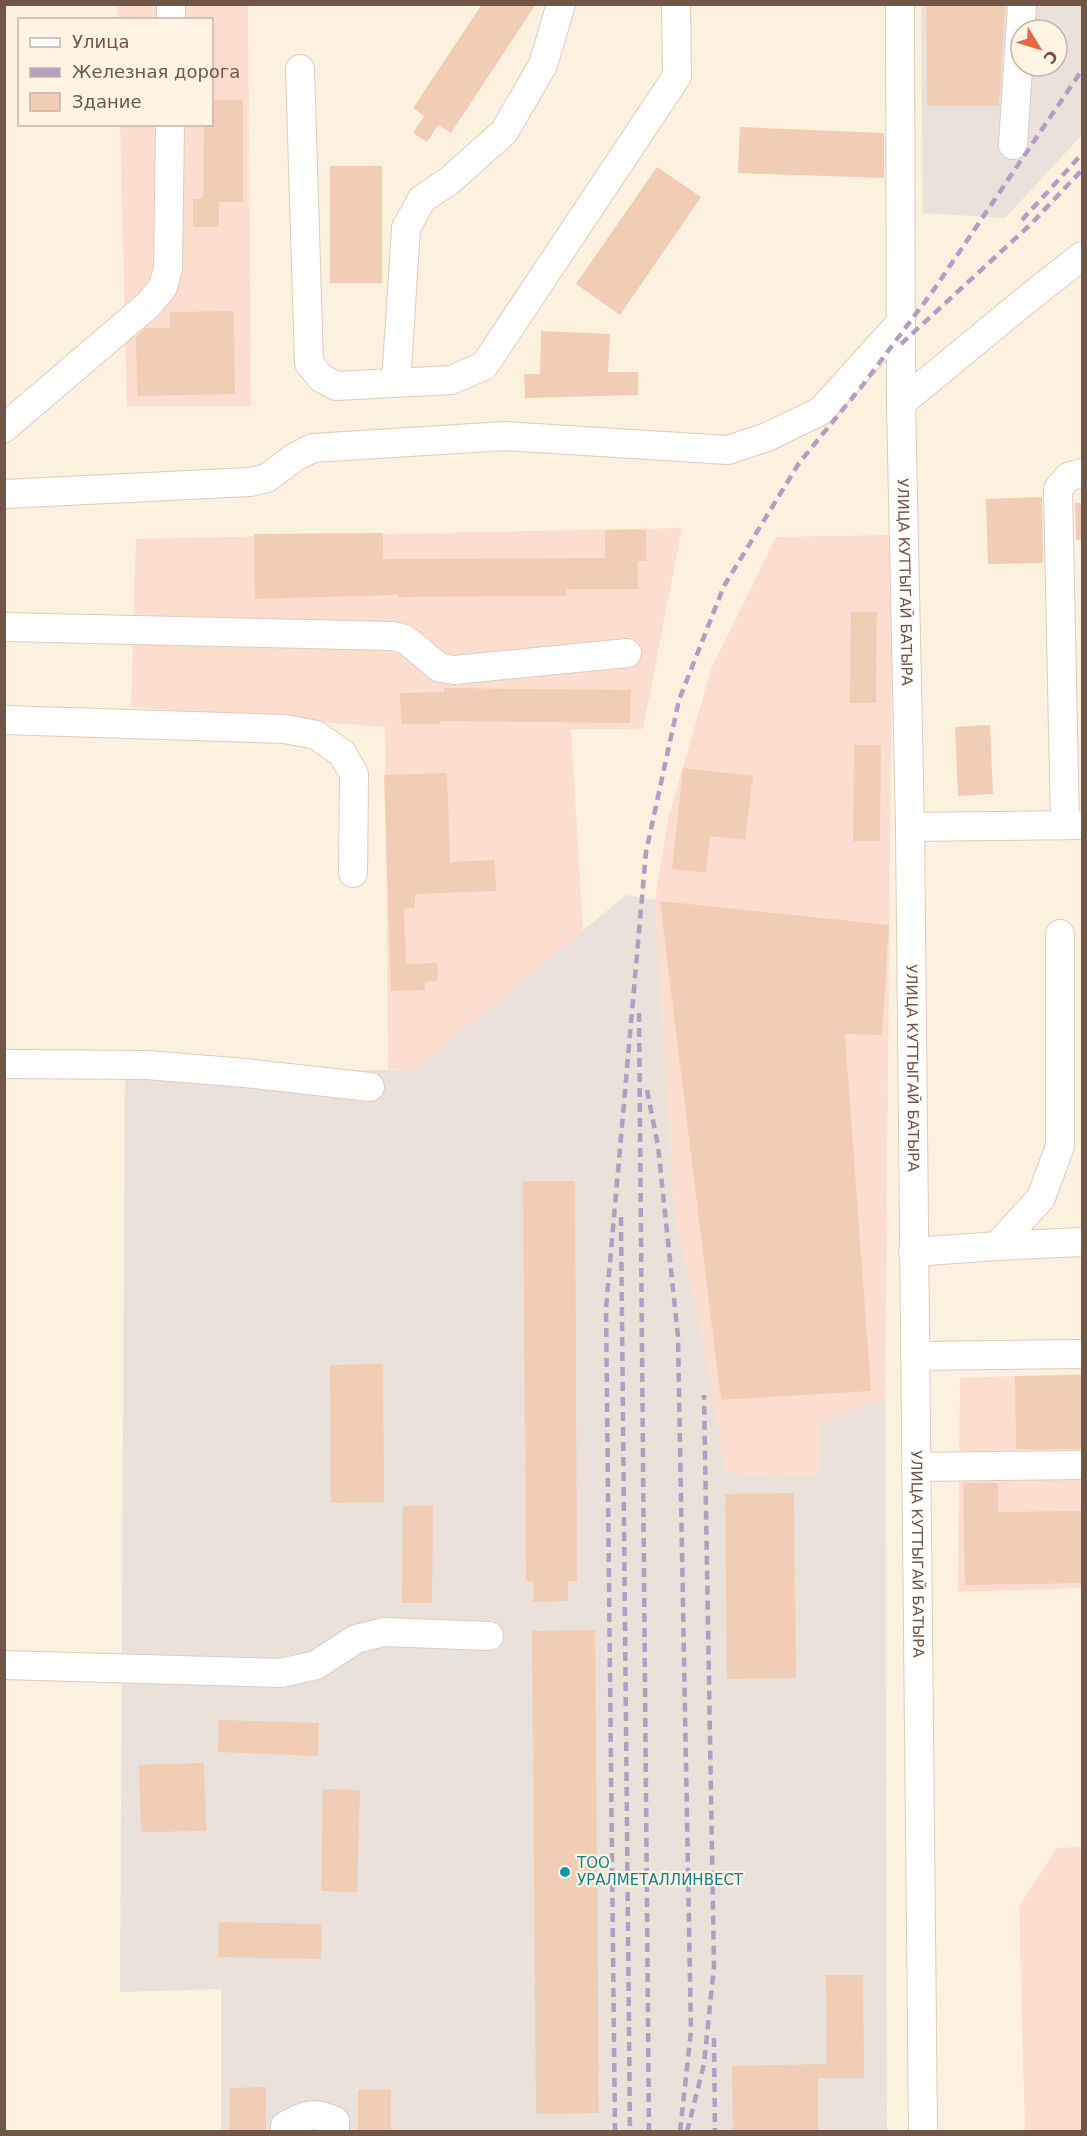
<svg xmlns="http://www.w3.org/2000/svg" width="1087" height="2136" font-family="'DejaVu Sans',sans-serif">
	<style>
		.commercial { fill: #fcded1 }
		.industrial { fill: #e9e1da; fill-rule: evenodd }
		.building { fill: #f1cdb6 }
		.lines { fill: none; stroke-linecap: round; stroke-linejoin: round }
		.minor-casing { stroke: #dfccbb; stroke-width: 30 }
		.minor { stroke: #fff; stroke-width: 28 }
		.rail { stroke: #b29ec3; stroke-width: 4.5; stroke-dasharray: 9 6; stroke-linecap: butt }
		.culture-dot { fill: #0f9aa8; stroke: #fff4e4; stroke-width: 2 }
		.labels { text-anchor: middle; stroke-width: 4.5; stroke-linejoin: round; paint-order: stroke }
		.street-label { font-size: 15px; fill: #715547; stroke: #fff4e4 }
		.culture-label { font-size: 15px; fill: #0d838f; stroke: #fff4e4; text-anchor: start }
	</style>
	<rect width="100%" height="100%" fill="#fcf0de"/>
	<!-- commercial -->
	<path class="commercial" d="M117 5H248L251 406H127L120 125 212 124V20L118 19Z
		M682 528 643 729H571L583 932 416 1069H388L385 727 131 707 136 539Z
		M893 535 885 1399 820 1423 818 1476 726 1474 675 1217 655 900 669 815 712 667 776 537Z
		M1082 1374V1588L958 1592 960 1378Z
		M1082 1847V2131H1025L1019 1906 1057 1848Z"/>
	<!-- industrial -->
	<path class="industrial" d="M921 5H1082V135L1005 218 923 213ZM1021 30H1057V66H1021Z
		M626 895 655 900 675 1217 704 1347 726 1474 818 1476 820 1423 885 1399 887 2131H221V1989L120 1992 125 1077 416 1069Z"/>
	<!-- building -->
	<path class="building" d="M482 4H536L451 133 438 125 427 142 413 133 424 116 413 108Z
		M926 4H1005L999 106H927Z
		M212 100H243V202H219V227H193V199H203L204 124H212Z
		M740 127 884 133V178L738 173Z
		M330 166H382V283H330Z
		M657 167 701 197 620 315 576 284Z
		M234 311 235 394 137 396 136 337 146 328H170V312Z
		M541 331 610 334 608 372H638V395L525 398 524 374H540Z
		M1042 497 1043 563 988 564 986 499Z
		M1075 503H1083V540H1076Z
		M605 530H646V561H637L638 589H566V596L398 597V595L255 599 254 534 383 533V559L605 558Z
		M851 612H877L876 703H850Z
		M444 688 631 690 630 723 440 721V724H401L400 693 444 692Z
		M990 725 993 794 958 796 955 727Z
		M854 745H881L880 841H853Z
		M683 768 753 776 745 840 710 836 706 873 672 869Z
		M447 773 450 862 495 860 496 891 415 894V908L404 909 406 964 437 963 438 981 425 982V990L391 991 384 775Z
		M660 901 889 925 882 1035 845 1034 871 1391 721 1400Z
		M523 1181H575L577 1581H568V1601L533 1602V1581H526Z
		M383 1364 384 1502 331 1503 330 1365Z
		M1083 1375V1449H1016L1015 1376Z
		M963 1483H998V1512L1083 1511V1583L965 1585Z
		M794 1493 796 1678 727 1679 725 1494Z
		M403 1506H433L432 1603H402Z
		M595 1630 599 2113 536 2114 532 1631Z
		M219 1720 319 1723 318 1756 218 1752Z
		M204 1763 206 1831 141 1832 139 1765Z
		M323 1789 360 1790 357 1892 321 1891Z
		M219 1922 321 1924V1959L218 1957Z
		M826 1975H863L864 2078H818V2132H733L732 2066 827 2064Z
		M266 2087V2132H230L229 2088Z
		M358 2090H391V2132H358Z"/>
	<g class="lines">
		<defs>
			<g id="minor">
				<path id="s1" d="M900 4 901 403 910 827 923 2132"/>
				<path d="M171 20V4"/>
				<path d="M300 69 309 363 321 378 336 386 451 380 484 366 677 76 676 4"/>
				<path d="M1013 145 1022 4"/>
				<path d="M396 383 406 228 422 199 449 181 504 132 543 65 561 4"/>
				<path d="M901 403 1026 300 1082 256"/>
				<path d="M4 428 148 305 163 287 168 268 170 124"/>
				<path d="M4 494 250 482 267 478 295 457 313 448 505 436 728 450 767 437 821 411 901 322"/>
				<path d="M4 627 392 636 405 639 440 668 454 670 627 653"/>
				<path d="M4 720 285 729 316 735 342 753 354 774 353 873"/>
				<path d="M1065 825 1058 489 1068 477 1082 473"/>
				<path d="M910 827 1082 825"/>
				<path d="M4 1064 147 1065 245 1073 370 1087"/>
				<path d="M997 1246 1082 1242"/>
				<path d="M913 1252 997 1246 1041 1198 1060 1146V934"/>
				<path d="M915 1356 1082 1354"/>
				<path d="M916 1467 1082 1465"/>
				<path d="M4 1665 281 1673 316 1665 356 1639 384 1632 489 1636"/>
				<path d="M285 2132V2126C305 2115 313 2111 335 2121V2132"/>
			</g>
		</defs>
		<!-- minor casing -->
		<use href="#minor" class="minor-casing"/>
		<!-- minor -->
		<use href="#minor" class="minor"/>
		<!-- rail -->
		<path class="rail" d="M1022 220 1082 154
			M901 344 1031 224 1082 170
			M639 1013 649 2132
			M647 1090 658 1146 678 1337 691 2031 680 2132
			M621 1217 630 2132
			M714 2038 715 2132
			M615 2132 606 1308 646 852 679 700 724 586 799 463 862 386 933 291 1082 70
			M687 2132 704 2064 714 1966 704 1395"/>
	</g>
	<!-- markers -->
	<circle class="culture-dot" cx="565" cy="1872" r="6"/>
	<g class="labels">
		<!-- street labels -->
		<g class="street-label">
			<text dy="5" stroke="none"><textPath href="#s1" startOffset="578">УЛИЦА КУТТЫГАЙ БАТЫРА</textPath></text>
			<text dy="5" stroke="none"><textPath href="#s1" startOffset="1064">УЛИЦА КУТТЫГАЙ БАТЫРА</textPath></text>
			<text dy="5" stroke="none"><textPath href="#s1" startOffset="1550">УЛИЦА КУТТЫГАЙ БАТЫРА</textPath></text>
		</g>
		<!-- culture labels -->
		<g class="culture-label">
			<text x="577" y="1868">ТОО<tspan x="577" dy="17">УРАЛМЕТАЛЛИНВЕСТ</tspan></text>
		</g>
	</g>
	<!-- border -->
	<rect width="1087" height="2136" fill="none" stroke="#715547" stroke-width="12"/>
	<!-- legend -->
	<rect x="18" y="18" width="195" height="108" fill="#fff4e4" stroke="#c6b4a5" stroke-width="1.5"/>
	<rect x="30" y="38" width="30" height="9" fill="#ffffff" stroke="#c6b4a5" stroke-width="1.5"/>
	<text x="72" y="48" font-size="18" fill="#715547">Улица</text>
	<rect x="30" y="68" width="30" height="9" fill="#b29ec3" stroke="#c6b4a5" stroke-width="1.5"/>
	<text x="72" y="78" font-size="18" fill="#715547">Железная дорога</text>
	<rect x="30" y="93" width="30" height="18" fill="#f1cdb6" stroke="#c6b4a5" stroke-width="1.5"/>
	<text x="72" y="108" font-size="18" fill="#715547">Здание</text>
	<!-- north arrow -->
	<g transform="translate(1039 48) rotate(128)"><circle r="28" fill="#fff4e4" stroke="#c6b4a5" stroke-width="1.5"/>
	<path d="M0-4.5L10 22L0 15L-10 22Z" fill="#e76642"/>
	<text y="-9" font-size="16" font-weight="bold" text-anchor="middle" fill="#715547">С</text>
	</g>
</svg>
